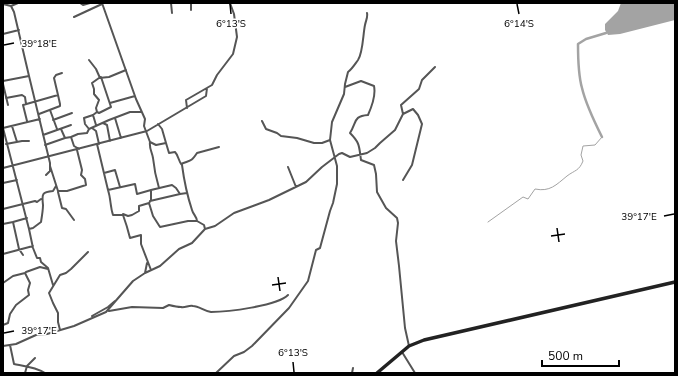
<svg xmlns="http://www.w3.org/2000/svg" width="678" height="376" font-family="'Nunito Sans',sans-serif">
	<style>
		.water { fill: #a3a3a3 }
		.lines { fill: none; stroke-linecap: round; stroke-linejoin: round }
		.stream { stroke: #a3a3a3; stroke-width: 1 }
		.river { stroke: #a3a3a3; stroke-width: 2.5 }
		.street { stroke: #555; stroke-width: 2 }
		.secondary { stroke: #222; stroke-width: 3.5 }
		.ticks { fill: none; stroke: #000; stroke-width: 1.5 }
		.ticks-label { font-size: 10px; text-anchor: middle; fill: #000; stroke: #fff; stroke-width: 3; stroke-linejoin: round; paint-order: stroke }
	</style>
	<rect width="100%" height="100%" fill="#fff"/>
	<!-- water -->
	<path class="water" d="M621 3H675V20L620 34 608 35 605 30V24L618 11Z"/>
	<g class="lines">
		<!-- stream -->
		<path class="stream" d="M488 222 523 197 528 199 535 189C550 192 556 185 567 176 575 170 579 171 583 161L581 155 583 146 595 145 602 137"/>
		<!-- river -->
		<path class="river" d="M602 137C594 121 586 105 582 88 578 74 578 58 578 44L586 39 606 33"/>
		<!-- street -->
		<path class="street" d="M80 3 83 5 90 3
			M102 3 136 99 145 119 144 126 150 142 156 145 166 143 169 153 175 152C179 156 178 161 182 165 184 180 187 195 192 210 193 214 197 217 197 221L204 225 205 229
			M171 3 172 13
			M3 4 11 6 14 12 29 76
			M11 6 18 3
			M191 10V3
			M74 17 102 4
			M3 34 19 30
			M89 60 96 69 100 78
			M3 81 29 76 50 163V171L46 175
			M3 84 8 105
			M345 87 361 81 374 86C376 95 372 106 368 115 353 116 357 122 350 133 360 143 359 146 361 160L374 165 376 174 377 192 386 208 397 218 398 223 396 241 399 266 405 328 409 346
			M6 98 22 95 25 97 26 104
			M110 103 135 96
			M187 108 186 100 212 85 217 75 233 54 237 37 234 14 230 3
			M50 110 57 129
			M97 112 96 108 99 100 94 94V89L92 83 99 78 109 77 126 70
			M39 114 60 106V104L58 95
			M93 115 96 125
			M115 118 121 138
			M53 120 72 113
			M27 121 23 105 58 95 54 78 56 75 62 73
			M262 121 266 129 277 133 281 136 297 138 314 143H322L330 140
			M103 123 107 125 110 141
			M158 124 162 129 166 143
			M12 126 17 142
			M3 128 29 229
			M3 128 40 119
			M92 128 96 131 99 144
			M61 129 65 138
			M89 129 85 124 84 118 93 115 97 112 99 113 111 107 101 77
			M43 135 71 125
			M150 142C149 148 152 152 153 158 154 168 156 178 159 188
			M6 144 22 141H29
			M97 144 108 190 135 184 137 194 151 190
			M45 145 65 138 71 137
			M79 149 74 146 71 137 78 134 87 133 89 129 109 120 130 112H141
			M181 164C191 160 191 162 197 153L219 147
			M50 166 58 191H67L86 185 85 179 81 175 82 170 77 150
			M288 167 296 187
			M3 168 147 131 206 96 207 88
			M104 173 115 170 120 187
			M403 180 412 165 422 124 418 115 413 109 403 114
			M3 183 17 180
			M108 190C111 199 110 206 113 215H123C126 223 128 230 130 238L141 235V244L151 270
			M58 192 62 208 66 209 74 220
			M150 201 180 194
			M149 203 153 216 160 227 188 221H197
			M3 209 35 201 37 202 41 199
			M123 214 128 216 132 215 139 211V206L149 203 151 200V190L172 185 176 188 180 194 187 193
			M13 222 27 218
			M3 224 13 222 19 249 23 255
			M3 254 33 246
			M145 273 147 263
			M3 283 13 276 25 273
			M53 285 48 268 41 262 40 258H37L33 248 29 229 33 228 41 222C42 216 43 210 43 205 42 195 41 192 53 191L56 186
			M109 311 132 307 163 308 169 305C173 306 177 307 181 307 185 308 189 305 193 306 199 306 204 311 211 312 227 312 277 306 288 295
			M92 316 108 307 115 301
			M3 325 8 323 10 314 16 305 29 295 28 290 30 283 25 273 26 272 40 267 48 269
			M60 330 58 322V313L53 303 49 293 60 275 66 273 71 269 88 252
			M10 345 14 364C25 366 36 367 45 373
			M3 346 16 344 36 335 47 334 74 326 106 312 133 281 145 273 160 266 179 249 192 243 205 229 215 226 234 213 269 200 306 182 322 167 339 154 342 153 350 157 367 153 375 148 380 143 395 130 403 114 401 105 419 89 422 80 435 67
			M402 352 415 373
			M25 373 27 366 35 358
			M216 373 234 356 244 352 252 346 289 308 308 281 316 250 320 248 330 211 333 203 337 184V166L330 140 332 122 344 94 345 84 348 72C352 69 355 64 358 60 363 53 363 34 365 25 366 20 368 17 367 13
			M352 373 353 368"/>
		<!-- secondary -->
		<path class="secondary" d="M377 373 409 346 424 340 675 282"/>
	</g>
	<!-- ticks -->
	<path class="ticks" d="M230 4 231 14M517 4 519 14M4 45 14 43M664 216 674 214M557 228 559 242M551 236 565 234M278 277 280 291M272 285 286 283M4 333 14 331M293 362 294 372"/>
	<g class="ticks-label">
		<text x="231" y="27">6°13'S</text>
		<text x="519" y="27">6°14'S</text>
		<text x="39" y="47">39°18'E</text>
		<text x="639" y="220">39°17'E</text>
		<text x="39" y="334">39°17'E</text>
		<text x="293" y="356">6°13'S</text>
	</g>
	<!-- border -->
	<rect width="678" height="376" fill="none" stroke="#000000" stroke-width="8"/>
	<!-- scale -->
	<path d="M542 360v6h77v-6" fill="none" stroke="#000000" stroke-width="2"/>
	<text x="548" y="360" font-size="12" fill="#000000" stroke="#ffffff" stroke-width="3" paint-order="stroke">500 m</text>
</svg>
